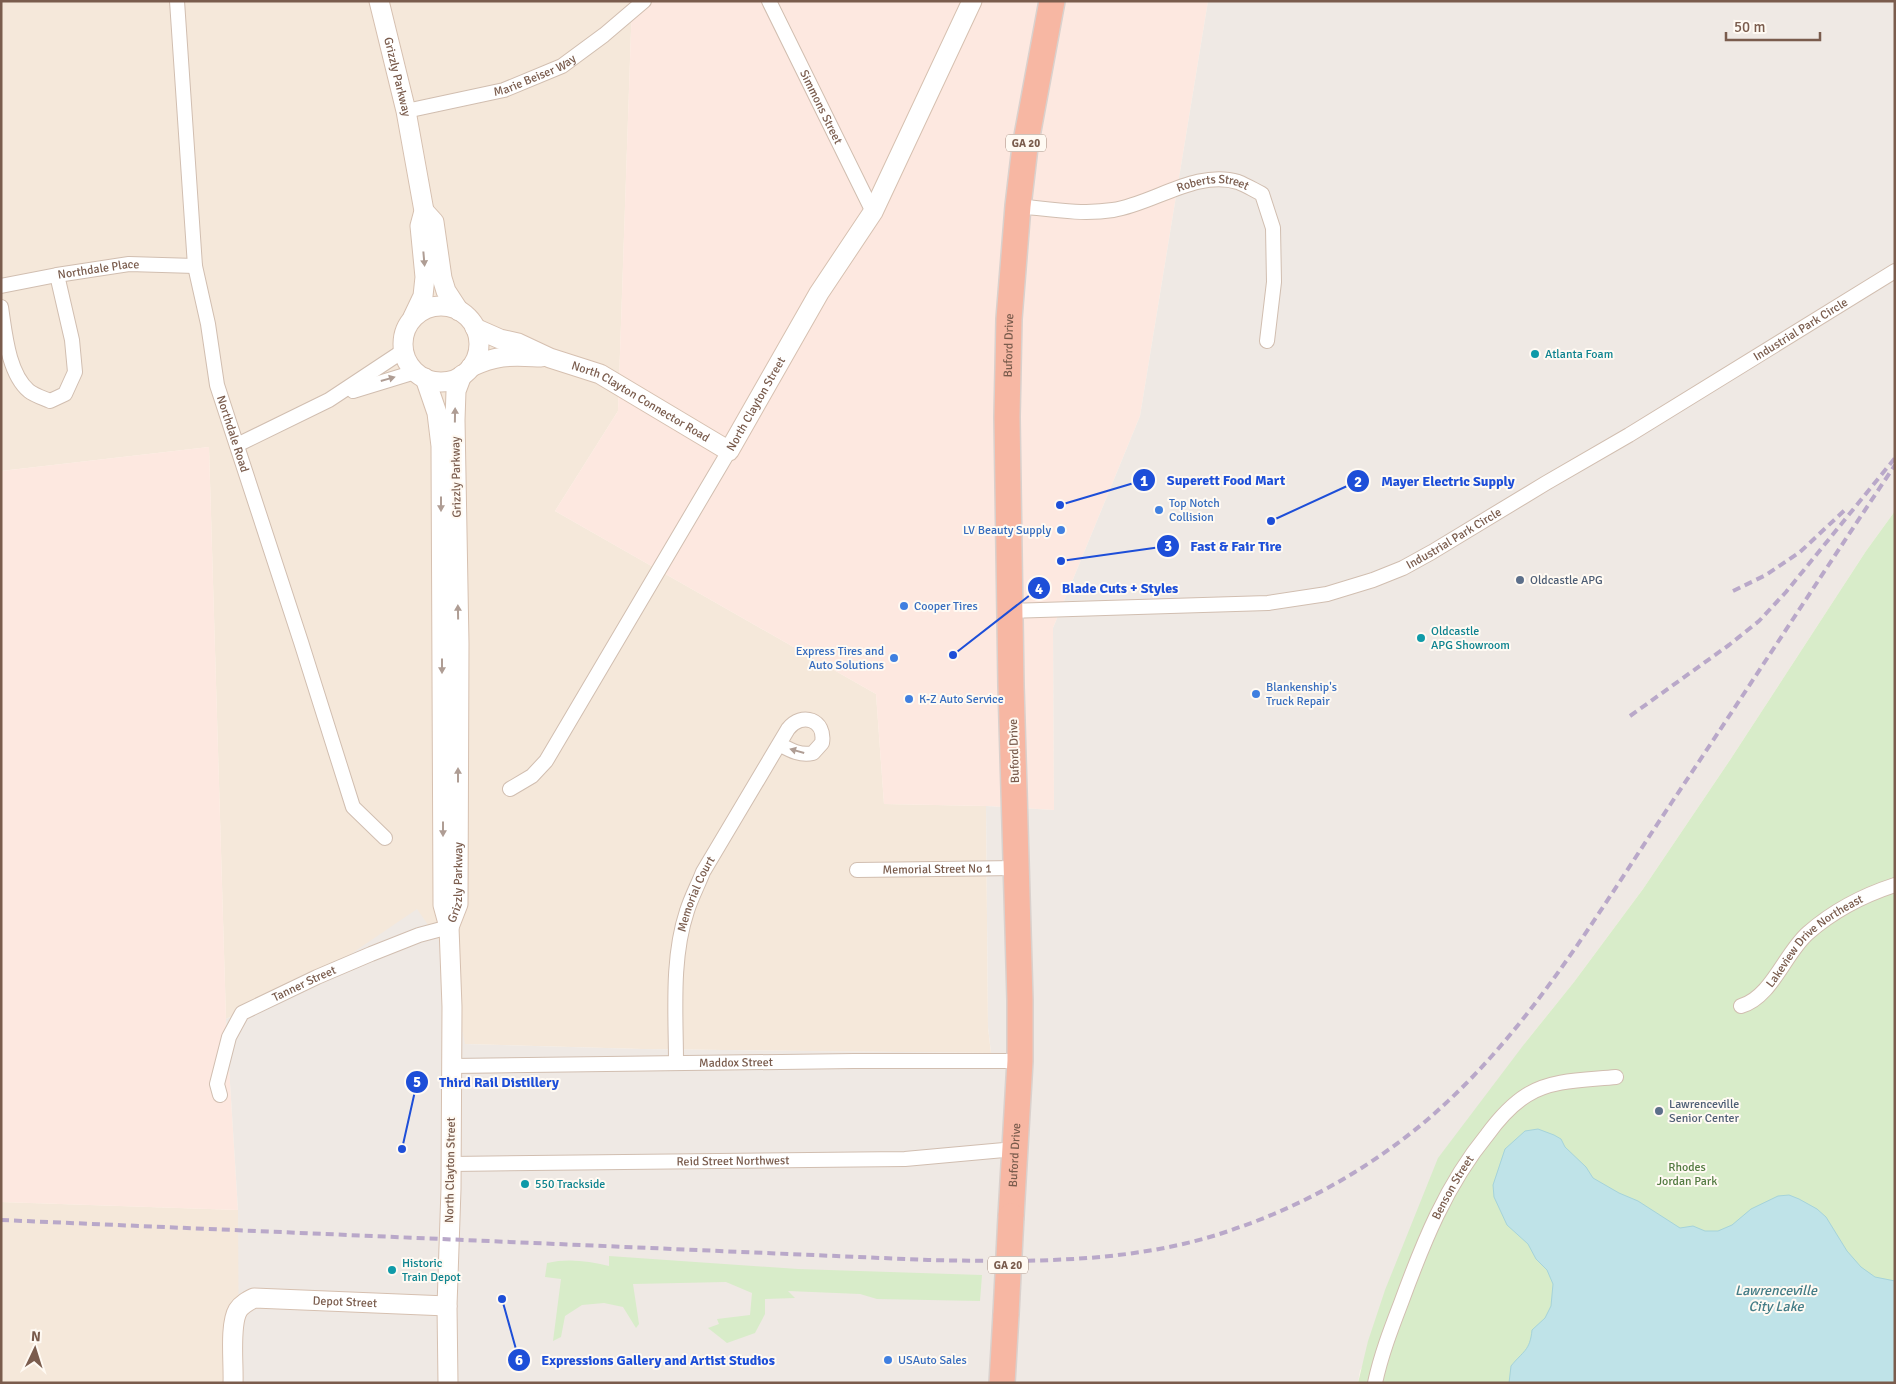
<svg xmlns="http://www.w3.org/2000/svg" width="1896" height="1384" font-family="Signika,sans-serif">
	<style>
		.residential { fill: #f5e8da }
		.commercial { fill: #fde8e0 }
		.industrial { fill: #efe9e4 }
		.green { fill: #d8ecc9 }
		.water { fill: #bfe3e8; stroke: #a5d3da }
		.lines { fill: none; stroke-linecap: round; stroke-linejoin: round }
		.street-casing { stroke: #d1beb0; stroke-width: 16 }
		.secondary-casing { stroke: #d6c0b0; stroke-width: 21 }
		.highway-casing { stroke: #dad1cd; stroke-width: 28 }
		.street { stroke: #fff; stroke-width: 14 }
		.secondary { stroke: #fff; stroke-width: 19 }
		.highway { stroke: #f7b7a3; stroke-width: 25 }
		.rail { stroke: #b9a8c9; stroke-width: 4; stroke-dasharray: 8 5; stroke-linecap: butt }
		.highway-bridge-casing { stroke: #dad1cd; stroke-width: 28; stroke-linecap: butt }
		.highway-bridge { stroke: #f7b7a3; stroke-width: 25 }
		.oneway { fill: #af9d94 }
		.culture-dot { fill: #0f9aa8; stroke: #fffaf3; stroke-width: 2 }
		.shop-dot { fill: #3f7fe0; stroke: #fffaf3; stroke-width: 2 }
		.service-dot { fill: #5c6f8a; stroke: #fffaf3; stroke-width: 2 }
		.labels { text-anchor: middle; stroke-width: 4; stroke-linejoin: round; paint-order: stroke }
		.shield { fill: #fffaf3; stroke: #a28b7f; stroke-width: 1 }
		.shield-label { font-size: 11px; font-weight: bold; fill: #7a5c4d }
		.street-label { font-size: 12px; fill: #7a5c4d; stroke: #fffaf3 }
		.culture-label { font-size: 12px; fill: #0d838f; stroke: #fffaf3; text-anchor: start }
		.shop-label { font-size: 12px; fill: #366cbe; stroke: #fffaf3; text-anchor: start }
		.service-label { font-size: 12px; fill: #4e5e75; stroke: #fffaf3; text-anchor: start }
		.park-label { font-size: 12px; fill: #537a41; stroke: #fffaf3 }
		.water-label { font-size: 14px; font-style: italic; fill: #437c86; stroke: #fffaf3 }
		.leader { fill: none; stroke: #1d4ed8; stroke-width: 2 }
		.callout-dot { fill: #1d4ed8; stroke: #fffaf3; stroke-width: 2 }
		.mark-label { font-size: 15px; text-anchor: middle; font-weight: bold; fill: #fff }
		.callout-label { font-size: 14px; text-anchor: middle; font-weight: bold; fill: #1d4ed8; stroke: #fffaf3; stroke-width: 4; stroke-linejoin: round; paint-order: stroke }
	</style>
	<rect width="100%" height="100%" fill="#fdf6ec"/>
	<!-- residential -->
	<path class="residential" d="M1 1H632L618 411 555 511 876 694 884 804 986 806 988 1027 991 1053 642 1049 464 1044 320 975 226 1019 209 447 1 471Z
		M1 1202 238 1210 243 1383H1Z"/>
	<!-- commercial -->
	<path class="commercial" d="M632 1H1208L1140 416 1053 628 1054 810 986 806 884 804 876 694 555 511 618 411Z
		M209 447 226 1019 238 1210 1 1202V471Z"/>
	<!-- industrial -->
	<path class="industrial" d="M1208 1H1895V511L1866 551 1730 760 1643 889 1574 982 1525 1043 1360 1371 1358 1383H239L238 1210 226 1019 320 975 417 909 446 951 465 1044 642 1049 991 1053 988 1027 986 806 1054 810 1053 628 1140 416Z"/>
	<!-- green -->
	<path class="green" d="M1895 511V1383H1358L1368 1341 1385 1290 1438 1158 1525 1043 1574 982 1643 889 1730 760 1866 551Z
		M609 1256 798 1269 982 1275 980 1301 877 1299 860 1294 788 1291 795 1298 765 1299V1314L755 1333 727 1343 708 1328 719 1324 717 1319 750 1315 752 1293 726 1282 633 1284 639 1324 636 1328 623 1307 604 1303 582 1305 565 1316 561 1337 553 1341 561 1279 545 1277 547 1263C568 1258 588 1261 609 1266Z"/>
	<!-- water -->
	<path class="water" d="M1538 1129 1554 1135 1561 1139 1565 1147 1586 1167 1593 1178 1619 1193 1638 1201 1680 1228 1693 1226 1705 1231H1718L1732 1225 1751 1209 1778 1196 1789 1195 1799 1199 1817 1209 1826 1217 1847 1251 1861 1267 1875 1277 1895 1281V1383H1509L1511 1366C1523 1351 1530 1351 1532 1330L1545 1318 1551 1306 1553 1284 1547 1270 1536 1259 1528 1244 1507 1225 1494 1197 1493 1185 1505 1149 1525 1131Z"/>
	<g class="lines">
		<defs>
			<g id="street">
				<path id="s1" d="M177 1 195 266 208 324 217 385 301 642 353 807 385 838"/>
				<path id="s2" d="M769 1 873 212"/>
				<path id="s3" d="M406 111 504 90 562 66 604 35 644 1"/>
				<path id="s4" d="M1018 206C1049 209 1081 215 1113 210 1153 204 1197 169 1238 182 1246 185 1254 190 1262 194L1273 228 1274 282 1267 341"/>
				<path id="s5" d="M1 286 57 275 129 264 195 266"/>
				<path d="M1 307C5 333 8 373 29 391 34 395 43 398 50 401L65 394 75 372 72 340 57 275"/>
				<path d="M353 391 415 372"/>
				<path d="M237 445 329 400 403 351"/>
				<path id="s6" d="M1011 611 1268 603 1327 594 1373 580 1403 568 1432 552 1546 483 1629 435 1895 271"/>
				<path d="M510 789 532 776 546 761 729 451"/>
				<path id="s7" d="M857 870 1017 868"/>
				<path id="s8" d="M1741 1006C1771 998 1785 953 1808 933 1832 912 1864 895 1895 885"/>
				<path id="s9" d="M676 1063C676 1014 671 959 687 911 691 898 698 885 703 872L788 729C802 711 826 720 822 743L813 753C800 756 790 750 779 744"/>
				<path id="s10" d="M452 1066 854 1061H1020"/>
				<path id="s11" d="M220 1095 217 1084 229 1037 242 1013 317 977 371 954 419 935 449 927"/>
				<path id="s12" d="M451 1164 905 1159 1015 1149"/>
				<path id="s13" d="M1375 1383C1381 1355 1391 1329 1401 1303 1423 1243 1446 1185 1487 1135 1498 1120 1511 1105 1527 1095 1552 1079 1588 1080 1616 1077"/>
			</g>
			<g id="secondary">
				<path id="s14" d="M379 1 406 111 424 211 420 226 425 277 423 296 413 317"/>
				<path d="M424 211 434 222 442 278 446 291 459 311"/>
				<circle cx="441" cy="344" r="38"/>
				<path id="s15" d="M475 328 500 339 518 343 550 358 600 374 729 451 819 293 873 212 972 1"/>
				<path d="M471 367C499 354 511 356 541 357"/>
				<path d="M425 378 437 413 441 446 443 905 449 927 452 1007 451 1189 447 1306 448 1383"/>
				<path id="s16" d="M449 927 458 904 459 643 455 420 456 391 462 375"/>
				<path id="s17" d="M233 1383C234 1365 229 1325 238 1310 242 1304 248 1301 254 1298L447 1306"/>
			</g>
			<g id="highway">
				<path id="s18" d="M1011 1216 1020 1061V1000L1011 686 1007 417 1009 319 1018 206 1025 147 1052 1"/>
				<path d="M1002 1383 1006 1314"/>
			</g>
		</defs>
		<!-- street casing -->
		<use href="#street" class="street-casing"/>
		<!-- secondary casing -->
		<use href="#secondary" class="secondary-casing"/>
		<!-- highway casing -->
		<use href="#highway" class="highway-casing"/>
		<!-- street -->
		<use href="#street" class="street"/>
		<!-- secondary -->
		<use href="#secondary" class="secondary"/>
		<!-- highway -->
		<use href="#highway" class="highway"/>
		<!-- rail -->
		<path class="rail" d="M1733 591 1766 575 1800 552 1847 508
			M1630 716 1729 645 1759 621 1786 592 1895 458
			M1 1220 928 1260C1033 1262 1140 1264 1240 1227 1306 1204 1367 1169 1421 1125 1526 1038 1597 914 1672 802 1747 690 1820 577 1895 465"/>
		<defs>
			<path id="highway-bridge" d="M1006 1314 1011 1216"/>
		</defs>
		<!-- highway-bridge casing -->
		<use href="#highway-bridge" class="highway-bridge-casing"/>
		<!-- highway-bridge -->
		<use href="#highway-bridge" class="highway-bridge"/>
	</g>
	<!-- one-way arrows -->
	<defs><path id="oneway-solid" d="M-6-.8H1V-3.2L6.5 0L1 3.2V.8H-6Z" transform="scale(1.25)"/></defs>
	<g class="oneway">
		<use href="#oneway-solid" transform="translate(424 259) rotate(85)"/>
		<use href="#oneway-solid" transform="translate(388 379) rotate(-16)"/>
		<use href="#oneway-solid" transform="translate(455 415) rotate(-89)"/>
		<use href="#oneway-solid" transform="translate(441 504) rotate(90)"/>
		<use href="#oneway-solid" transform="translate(458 612) rotate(-91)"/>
		<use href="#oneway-solid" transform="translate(442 666) rotate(90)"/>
		<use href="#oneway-solid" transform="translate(797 751) rotate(-164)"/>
		<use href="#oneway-solid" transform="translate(458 775) rotate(-90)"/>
		<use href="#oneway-solid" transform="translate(443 829) rotate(90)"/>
	</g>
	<!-- markers -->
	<g class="culture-dot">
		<circle cx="1535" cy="354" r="5"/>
		<circle cx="1421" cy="638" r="5"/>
		<circle cx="525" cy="1184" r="5"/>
		<circle cx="392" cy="1270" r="5"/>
	</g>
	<g class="shop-dot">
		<circle cx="1159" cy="510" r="5"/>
		<circle cx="1061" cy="530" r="5"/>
		<circle cx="904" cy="606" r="5"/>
		<circle cx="894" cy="658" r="5"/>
		<circle cx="1256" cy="694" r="5"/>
		<circle cx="909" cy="699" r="5"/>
		<circle cx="888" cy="1360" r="5"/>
	</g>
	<g class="service-dot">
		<circle cx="1520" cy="580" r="5"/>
		<circle cx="1659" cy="1111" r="5"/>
	</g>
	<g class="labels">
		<!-- shield labels -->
		<g class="shield">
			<rect x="1006" y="134.5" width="40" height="17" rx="4"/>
			<rect x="988" y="1256.5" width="40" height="17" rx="4"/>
		</g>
		<g class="shield-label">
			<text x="1026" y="147">GA 20</text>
			<text x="1008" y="1269">GA 20</text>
		</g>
		<!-- street labels -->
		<g class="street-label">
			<text dy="4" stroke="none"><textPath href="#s3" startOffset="134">Marie Beiser Way</textPath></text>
			<text dy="4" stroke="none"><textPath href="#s14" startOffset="78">Grizzly Parkway</textPath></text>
			<text dy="4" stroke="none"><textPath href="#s2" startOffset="118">Simmons Street</textPath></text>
			<text dy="4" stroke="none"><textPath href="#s4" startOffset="200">Roberts Street</textPath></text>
			<text dy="4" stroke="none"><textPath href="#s5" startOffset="99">Northdale Place</textPath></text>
			<text dy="4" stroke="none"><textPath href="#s6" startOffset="861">Industrial Park Circle</textPath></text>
			<text dy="4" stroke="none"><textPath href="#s18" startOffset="871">Buford Drive</textPath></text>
			<text dy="4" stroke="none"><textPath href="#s15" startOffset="182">North Clayton Connector Road</textPath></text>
			<text dy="4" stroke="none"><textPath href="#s15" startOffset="338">North Clayton Street</textPath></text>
			<text dy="4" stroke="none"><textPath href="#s1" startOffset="438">Northdale Road</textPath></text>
			<text transform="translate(456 477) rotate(-91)" y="4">Grizzly Parkway</text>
			<text dy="4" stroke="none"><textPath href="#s6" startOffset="456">Industrial Park Circle</textPath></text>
			<text transform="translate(1014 751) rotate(-92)" y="4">Buford Drive</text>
			<text dy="4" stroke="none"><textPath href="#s7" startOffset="80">Memorial Street No 1</textPath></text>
			<text dy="4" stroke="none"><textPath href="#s16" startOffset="46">Grizzly Parkway</textPath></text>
			<text dy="4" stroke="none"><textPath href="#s9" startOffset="172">Memorial Court</textPath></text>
			<text dy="4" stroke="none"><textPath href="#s8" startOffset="100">Lakeview Drive Northeast</textPath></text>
			<text dy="4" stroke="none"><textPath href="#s11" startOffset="156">Tanner Street</textPath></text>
			<text dy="4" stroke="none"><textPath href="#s10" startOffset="284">Maddox Street</textPath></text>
			<text dy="4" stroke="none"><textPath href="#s18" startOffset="61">Buford Drive</textPath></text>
			<text dy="4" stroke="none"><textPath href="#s12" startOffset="282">Reid Street Northwest</textPath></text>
			<text transform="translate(450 1170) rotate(-89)" y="4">North Clayton Street</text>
			<text dy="4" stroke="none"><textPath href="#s13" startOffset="211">Benson Street</textPath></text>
			<text dy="4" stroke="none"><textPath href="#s17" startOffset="185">Depot Street</textPath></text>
		</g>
		<!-- culture labels -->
		<g class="culture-label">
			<text x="1545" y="358">Atlanta Foam</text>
			<text x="1431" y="635">Oldcastle<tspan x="1431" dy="14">APG Showroom</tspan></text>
			<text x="535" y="1188">550 Trackside</text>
			<text x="402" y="1267">Historic<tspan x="402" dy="14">Train Depot</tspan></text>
		</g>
		<!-- shop labels -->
		<g class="shop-label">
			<text x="1169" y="507">Top Notch<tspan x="1169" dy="14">Collision</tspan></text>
			<text x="1051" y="534" text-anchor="end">LV Beauty Supply</text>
			<text x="914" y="610">Cooper Tires</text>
			<text x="884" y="655" text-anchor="end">Express Tires and<tspan x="884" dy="14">Auto Solutions</tspan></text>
			<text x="1266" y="691">Blankenship's<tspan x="1266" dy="14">Truck Repair</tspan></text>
			<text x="919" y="703">K-Z Auto Service</text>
			<text x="898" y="1364">USAuto Sales</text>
		</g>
		<!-- service labels -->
		<g class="service-label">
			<text x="1530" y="584">Oldcastle APG</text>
			<text x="1669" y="1108">Lawrenceville<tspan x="1669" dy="14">Senior Center</tspan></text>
		</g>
		<!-- park labels -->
		<g class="park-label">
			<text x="1687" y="1171">Rhodes<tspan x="1687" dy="14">Jordan Park</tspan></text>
		</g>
		<!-- water labels -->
		<g class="water-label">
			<text x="1776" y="1295">Lawrenceville<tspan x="1776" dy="16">City Lake</tspan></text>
		</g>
	</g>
	<!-- callouts -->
	<path class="leader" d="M1060 505L1144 480M1271 521L1358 481M1061 561L1168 546M953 655L1039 588M402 1149L417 1082M502 1299L519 1360"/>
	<g class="callout-dot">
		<circle cx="1060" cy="505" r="5"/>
		<circle cx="1271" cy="521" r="5"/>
		<circle cx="1061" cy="561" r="5"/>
		<circle cx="953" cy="655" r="5"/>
		<circle cx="402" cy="1149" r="5"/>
		<circle cx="502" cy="1299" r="5"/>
		<circle cx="1144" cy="480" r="12"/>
		<circle cx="1358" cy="481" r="12"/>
		<circle cx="1168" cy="546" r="12"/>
		<circle cx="1039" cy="588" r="12"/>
		<circle cx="417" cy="1082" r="12"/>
		<circle cx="519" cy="1360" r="12"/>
	</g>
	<g class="mark-label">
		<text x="1144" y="486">1</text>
		<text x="1358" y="487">2</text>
		<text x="1168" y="551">3</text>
		<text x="1039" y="594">4</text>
		<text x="417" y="1087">5</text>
		<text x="519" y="1365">6</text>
	</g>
	<g class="callout-label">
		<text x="1226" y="485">Superett Food Mart</text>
		<text x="1448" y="486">Mayer Electric Supply</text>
		<text x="1236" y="551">Fast &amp; Fair Tire</text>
		<text x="1120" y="593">Blade Cuts + Styles</text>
		<text x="499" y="1087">Third Rail Distillery</text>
		<text x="658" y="1365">Expressions Gallery and Artist Studios</text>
	</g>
	<!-- border -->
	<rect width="1896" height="1384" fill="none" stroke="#7a5c4d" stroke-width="5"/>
	<!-- north arrow -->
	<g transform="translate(35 1349) rotate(4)" stroke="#fffaf3" stroke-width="4" paint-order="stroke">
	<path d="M0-4L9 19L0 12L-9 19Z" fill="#7a5c4d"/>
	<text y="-8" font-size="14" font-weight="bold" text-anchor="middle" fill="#7a5c4d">N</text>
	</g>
	<!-- scale -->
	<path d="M1726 32v8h94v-8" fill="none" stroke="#7a5c4d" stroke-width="2.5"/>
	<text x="1734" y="32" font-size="15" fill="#7a5c4d" stroke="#fffaf3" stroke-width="4" paint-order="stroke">50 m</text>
</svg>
